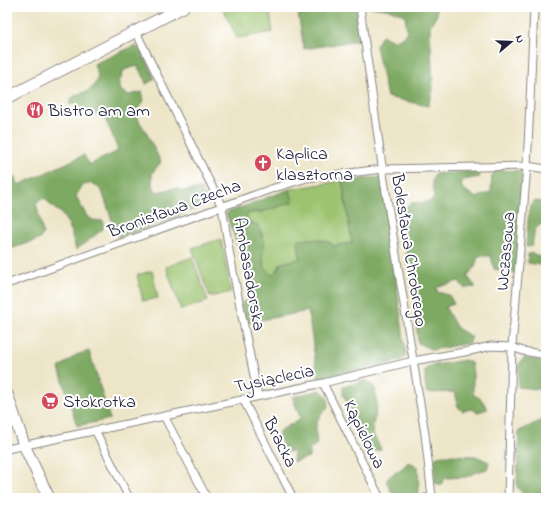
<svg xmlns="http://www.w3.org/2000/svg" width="553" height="505" font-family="'Indie Flower',sans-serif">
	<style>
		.green { fill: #9cc36f; stroke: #5f7255 }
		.forest { fill: #7da962; stroke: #50664e }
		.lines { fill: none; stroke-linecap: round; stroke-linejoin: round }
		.street-casing { stroke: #888481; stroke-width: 9 }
		.secondary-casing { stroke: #888481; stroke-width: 13 }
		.street { stroke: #fff; stroke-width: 7 }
		.secondary { stroke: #fff; stroke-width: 11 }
		.labels { text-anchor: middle; stroke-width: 4; stroke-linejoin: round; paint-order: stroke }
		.poi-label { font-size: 18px; fill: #22223b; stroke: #fff; text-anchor: start }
		.street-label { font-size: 18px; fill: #22223b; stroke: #fff }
	</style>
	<rect width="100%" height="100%" fill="#fff"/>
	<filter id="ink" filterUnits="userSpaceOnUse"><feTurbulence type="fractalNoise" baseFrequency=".025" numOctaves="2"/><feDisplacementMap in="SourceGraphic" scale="8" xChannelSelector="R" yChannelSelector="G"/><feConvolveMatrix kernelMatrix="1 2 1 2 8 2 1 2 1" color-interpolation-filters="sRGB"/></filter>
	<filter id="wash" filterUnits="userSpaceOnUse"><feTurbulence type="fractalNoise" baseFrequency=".012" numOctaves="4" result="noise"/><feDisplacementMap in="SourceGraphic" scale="16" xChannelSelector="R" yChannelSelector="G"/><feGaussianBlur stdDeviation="0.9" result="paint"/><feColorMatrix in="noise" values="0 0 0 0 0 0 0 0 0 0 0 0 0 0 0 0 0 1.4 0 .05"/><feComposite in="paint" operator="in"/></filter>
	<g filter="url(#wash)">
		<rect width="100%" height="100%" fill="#ede5c7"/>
		<!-- green -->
		<path class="green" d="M222 7H269L273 32 237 38Z
			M342 181 352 243 334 246 328 241H298L300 259 281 263 277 271 271 276 266 270 262 257 263 247 258 225 249 222 246 217 248 213 262 212 292 202 290 189Z
			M221 239 231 292 210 297 192 248Z
			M192 257 208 301 181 310 166 267Z
			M152 271 158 298 143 301 137 275Z"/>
		<!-- forest -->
		<path class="forest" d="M297 7H356L360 40 304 49Z
			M370 7H436L437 15 430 26 433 90 428 106 387 97 376 46 382 35 393 41 403 37 407 31 405 15 391 10Z
			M134 46 140 48 155 79 146 84 144 77 137 66 124 70 122 76 119 82 121 91 129 95 142 92C147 102 141 106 134 113L145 130 161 162 152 173V185L157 192 176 188 182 191 201 189 209 204 118 238 102 191 93 183 83 185 76 196 86 215 93 220 103 221V229L76 250 69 225 60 212 55 209 44 198 36 203 43 233 40 239 7 250V177L13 174 19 185 84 155 89 165 118 151 112 134 104 117 85 111 77 105 69 104C75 90 83 96 92 88 95 85 97 80 98 76L94 64Z
			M497 170 521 171 522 176 516 273 494 269 491 256H478L475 267 467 276 476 287 464 288 459 281 437 287V292L449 295 454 304 445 307 457 328 472 337 469 343 432 350 418 343 414 293 416 279 409 270 401 210 411 203 429 202 434 198 432 181 435 174 478 171 480 177 463 180 461 187 476 198 491 192 492 175Z
			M382 177 406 355 402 360 318 379 308 311 245 323 241 303 256 298 226 213 290 189 293 202 262 212 248 213 246 217 249 222 258 225C259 228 261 231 262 234 268 251 255 259 271 275L277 271 281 263 300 259 298 240C313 239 322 237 334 246L352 243 342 181Z
			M534 201 546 202V224H541L535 229 532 246 526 247 529 209Z
			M532 253 538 256 546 259V266L528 263V254Z
			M89 351 110 419 77 426 59 368 76 355Z
			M524 358 546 361V390L518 387 519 364Z
			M465 360 471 363 473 374V394L481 399 488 409 478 412 472 409 463 411 458 407 455 392 427 393 425 384V371L429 366Z
			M366 380 371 383 375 389 377 405 375 417 372 427 373 434 381 449 372 452 343 394V387Z
			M320 390C328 396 332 402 325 411 323 413 320 416 318 419 315 425 316 437 317 444L310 449 309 457 293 462 294 451 286 452 279 437V431L301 419 292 397Z
			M541 420 546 425V498H535L524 495 517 487 519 431 526 428Z
			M445 455 476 456 489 462 487 469 474 473 466 477 445 478 441 485 435 483 434 462 437 456Z
			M408 462 414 464 418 468 419 493 406 498H395L386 481C393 471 402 471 408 462Z"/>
	</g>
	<g filter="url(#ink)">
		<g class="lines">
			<defs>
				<path id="street" d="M360 7 384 180 425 434 432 497
					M136 32 222 207 230 256 258 396
					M7 284 271 189 307 178 383 169 527 166 546 169
					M323 383 380 498
					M243 399 293 498
					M164 416 207 498
					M95 430 129 498
					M7 449 323 383 413 361 470 351 491 346 512 347 523 351 546 355
					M425 498 432 497 437 498
					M508 498 512 347 527 166 529 125 534 7"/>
				<path id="secondary" d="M7 98 183 7
					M7 394 24 445 31 460 49 498"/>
			</defs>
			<!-- street casing -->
			<use href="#street" class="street-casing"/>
			<!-- secondary casing -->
			<use href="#secondary" class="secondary-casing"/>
			<!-- street -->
			<use href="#street" class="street"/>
			<!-- secondary -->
			<use href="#secondary" class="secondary"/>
		</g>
	</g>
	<!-- icons -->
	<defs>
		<symbol id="restaurant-disc" viewBox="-11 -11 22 22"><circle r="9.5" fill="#d1495b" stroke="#fff"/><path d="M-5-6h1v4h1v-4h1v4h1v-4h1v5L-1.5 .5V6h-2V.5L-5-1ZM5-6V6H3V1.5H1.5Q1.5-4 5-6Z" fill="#fff"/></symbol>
		<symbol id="church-disc" viewBox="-11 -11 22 22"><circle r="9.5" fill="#d1495b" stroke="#fff"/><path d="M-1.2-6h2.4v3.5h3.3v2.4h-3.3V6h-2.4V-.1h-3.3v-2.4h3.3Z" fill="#fff"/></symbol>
		<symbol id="supermarket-disc" viewBox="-11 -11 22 22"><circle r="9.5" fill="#d1495b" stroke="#fff"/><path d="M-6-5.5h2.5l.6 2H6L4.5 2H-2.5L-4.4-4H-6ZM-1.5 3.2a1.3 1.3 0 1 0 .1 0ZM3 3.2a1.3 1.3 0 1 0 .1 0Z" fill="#fff"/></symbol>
	</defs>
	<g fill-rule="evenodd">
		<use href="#restaurant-disc" x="25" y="100" width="20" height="20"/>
		<use href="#church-disc" x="253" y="153" width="20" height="20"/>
		<use href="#supermarket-disc" x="40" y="391" width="20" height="20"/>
	</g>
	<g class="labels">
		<!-- poi labels -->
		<g class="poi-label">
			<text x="48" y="116">Bistro am am</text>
			<text x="276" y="159">Kaplica<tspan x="276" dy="21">klasztorna</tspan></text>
			<text x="63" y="407">Stokrotka</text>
		</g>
		<!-- street labels -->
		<g class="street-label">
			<text transform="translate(174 208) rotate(-20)" y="6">Bronisława Czecha</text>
			<text transform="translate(410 250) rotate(81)" y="6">Bolesława Chrobrego</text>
			<text transform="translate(505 251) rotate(-85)" y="6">Wczasowa</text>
			<text transform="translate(250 274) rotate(80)" y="6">Ambasadorska</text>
			<text transform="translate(274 378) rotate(-12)" y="6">Tysiąclecia</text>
			<text transform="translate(365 434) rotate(64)" y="6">Kąpielowa</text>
			<text transform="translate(281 442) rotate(63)" y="6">Bracka</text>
		</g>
	</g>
	<!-- margin -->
	<rect width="553" height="505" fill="none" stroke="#fff" stroke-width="24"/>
	<!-- north arrow -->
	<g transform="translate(511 42) rotate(71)" stroke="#ffffff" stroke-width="3" paint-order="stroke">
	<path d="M0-3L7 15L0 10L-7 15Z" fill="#22223b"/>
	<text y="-6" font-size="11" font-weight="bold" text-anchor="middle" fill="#22223b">N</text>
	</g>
</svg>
